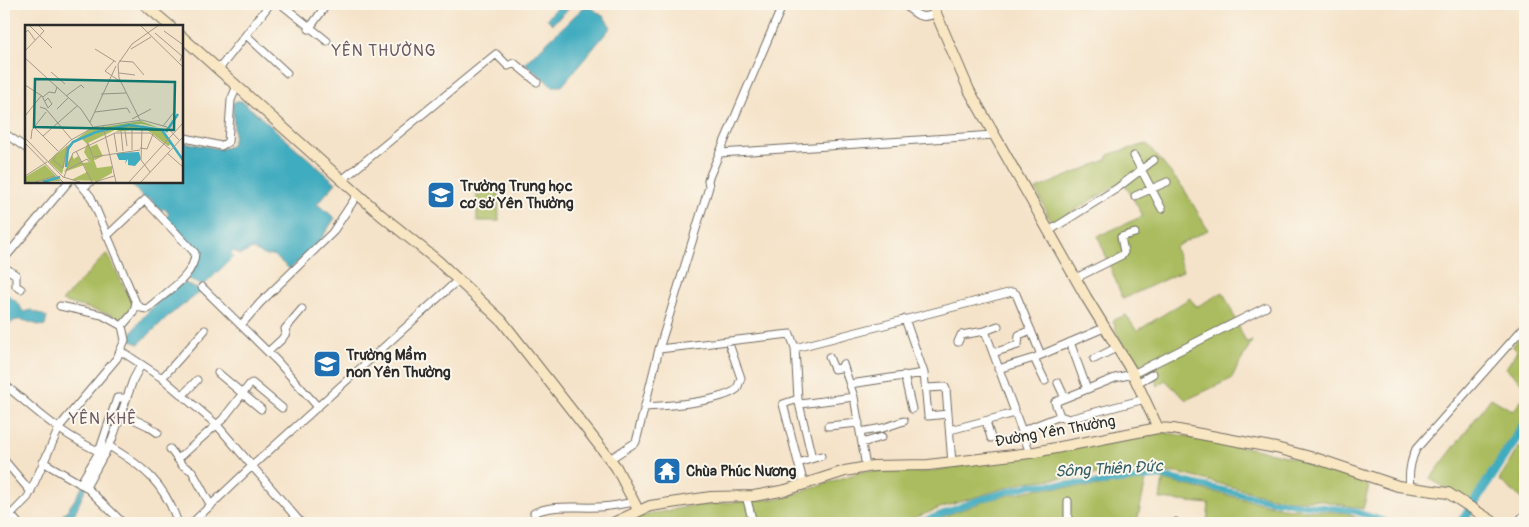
<svg xmlns="http://www.w3.org/2000/svg" width="1529" height="527" font-family="Pangolin,sans-serif">
	<style>
		.green { fill: #aabc5f; stroke: #6a7445 }
		.water { fill: #40acbf; stroke: #366c75 }
		.lines { fill: none; stroke-linecap: round; stroke-linejoin: round }
		.canal { stroke: #40acbf; stroke-width: 6 }
		.river { stroke: #40acbf; stroke-width: 10 }
		.minor-casing { stroke: #726b62; stroke-width: 9 }
		.secondary-casing { stroke: #726b62; stroke-width: 12 }
		.minor { stroke: #fff; stroke-width: 7 }
		.secondary { stroke: #f9e7c3; stroke-width: 10 }
		.labels { text-anchor: middle; stroke-width: 4; stroke-linejoin: round; paint-order: stroke }
		.poi-label { font-size: 15px; font-weight: bold; fill: #2b2b2b; stroke: #fbf7ec; text-anchor: start }
		.street-label { font-size: 15px; fill: #2b2b2b; stroke: #fbf7ec }
		.neighbourhood-label { font-size: 16px; letter-spacing: 1px; fill: #695862; stroke: #fbf7ec }
		.water-label { font-size: 16px; font-style: italic; fill: #335f66; stroke: #fbf7ec }
		.inset-river { fill: none; stroke: #40acbf; stroke-width: 2.5 }
		.inset-road { fill: none; stroke: #a4998a; stroke-width: 1 }
		.view { fill: #0f766e; fill-opacity: 0.15; stroke: #0f766e; stroke-width: 2.5 }
		.inset-edge { fill: none; stroke: #2b2b2b; stroke-width: 2.5 }
	</style>
	<rect width="100%" height="100%" fill="#fbf7ec"/>
	<filter id="ink" filterUnits="userSpaceOnUse"><feTurbulence type="fractalNoise" baseFrequency=".02" numOctaves="2"/><feDisplacementMap in="SourceGraphic" scale="10" xChannelSelector="R" yChannelSelector="G"/><feConvolveMatrix kernelMatrix="1 2 1 2 8 2 1 2 1" color-interpolation-filters="sRGB"/></filter>
	<filter id="wash" filterUnits="userSpaceOnUse"><feTurbulence type="fractalNoise" baseFrequency=".0096" numOctaves="4" result="noise"/><feDisplacementMap in="SourceGraphic" scale="20" xChannelSelector="R" yChannelSelector="G"/><feGaussianBlur stdDeviation="1.12" result="paint"/><feColorMatrix in="noise" values="0 0 0 0 0 0 0 0 0 0 0 0 0 0 0 0 0 1.4 0 .05"/><feComposite in="paint" operator="in"/></filter>
	<g filter="url(#wash)">
		<rect width="100%" height="100%" fill="#f5e3c9"/>
		<!-- green -->
		<path class="green" d="M1147 144 1184 189 1208 230 1175 247 1183 271 1123 299 1098 236 1143 216 1123 181 1052 224 1036 189 1106 160 1110 154Z
			M477 189H498L499 221H477Z
			M107 253 135 308 120 320 112 315 62 301Z
			M1223 292 1246 342 1252 341 1231 379 1186 400 1165 380 1157 386 1153 371 1139 378 1117 333 1113 320 1126 315 1137 331 1190 298 1196 307Z
			M1525 332V386L1506 368 1517 351 1512 346Z
			M1525 396V415L1470 502 1430 479 1491 398 1513 411Z
			M1162 432C1232 445 1305 454 1369 486L1363 509 1318 500H1290L1267 496 1178 473 1129 471 1025 482 943 507 901 523H624L636 517 691 506 783 498 863 471 924 472Z
			M1518 448 1525 449V501L1499 480Z
			M1146 480 1137 522 1132 523H926L988 500 1040 488 1091 487Z
			M1163 480 1282 508 1348 513 1365 523H1207L1209 504 1160 499Z"/>
		<!-- water -->
		<path class="water" d="M561 4H574L552 24 547 18Z
			M589 6 604 17 611 27 562 86H552L525 63 584 7Z
			M236 101H242L336 183 317 204 335 218 319 242 290 269 273 255 266 256 252 249 240 255 234 251 231 254 233 257 203 286 187 278 195 268 197 253 166 217 169 214 164 208 161 211 150 199 143 198 129 181H181V142L221 149 231 146C237 135 232 116 233 103Z
			M182 283 188 284 202 291 167 317 139 344 131 340 130 337C138 319 165 293 182 283Z
			M8 295 19 304 23 312 31 310 47 317 45 326C25 324 19 311 4 330V297Z
			M119 401 121 404 111 432 73 517 68 523H55C88 493 101 442 119 401Z"/>
		<g class="lines">
			<!-- canal -->
			<path class="canal" d="M918 523 975 501 1031 485 1102 483 1160 476 1272 501 1350 510 1392 523"/>
			<!-- river -->
			<path class="river" d="M1461 523 1525 424"/>
		</g>
	</g>
	<g filter="url(#ink)">
		<g class="lines">
			<defs>
				<path id="minor" d="M281 4 327 41
					M904 4C915 14 921 21 936 13
					M309 29 327 4
					M246 35 287 73
					M219 69 270 4
					M4 133 26 148
					M181 137 221 146 228 142 231 100 237 86
					M720 153 994 135
					M1134 156 1162 209
					M342 180 496 54 508 66 514 63 537 82
					M78 181 91 197 136 303 141 308 147 309C163 294 195 277 195 253L145 200 107 236
					M84 187 92 181
					M1135 196 1167 182
					M1049 231 1116 189 1154 160
					M4 259 69 181
					M4 267 16 275V286L21 289
					M1076 278 1122 255 1124 252 1121 237 1135 233
					M202 287 277 361 318 407
					M905 319 924 373 928 416 948 414
					M242 324 260 303 332 233 358 194
					M122 326 133 313 136 303
					M985 331 1030 453
					M958 342 961 335 985 331 998 326
					M1070 342 1087 389
					M795 348 1012 292 1016 294 1041 355
					M659 349 790 334 795 348 798 399 812 458
					M121 351 162 378 217 425 301 523
					M268 352 282 339 286 333 285 329 302 309
					M993 353 1018 345 1019 335 1031 330
					M829 357 834 369 841 368 843 364 854 397 866 467
					M1034 358 1045 381
					M1094 359 1118 347
					M998 369 1034 358 1106 327
					M218 373 261 409
					M904 375 912 409
					M162 378 205 330
					M1058 383 1065 398
					M1137 383 1153 374
					M4 384C39 413 62 436 105 454
					M850 384 924 373
					M926 388 945 387 946 389 952 463
					M182 396 197 380
					M798 399 783 404 804 485
					M800 404 854 397
					M644 407C667 406 720 402 737 389L741 378 728 341
					M121 413 148 426 158 433
					M1060 416 1055 402 1115 378 1133 374 1266 307
					M986 421 991 438
					M828 426 859 423
					M950 430 1015 413
					M1022 431 1060 416 1069 419 1145 399
					M860 432 883 428 904 421
					M862 443 882 437
					M109 446C144 467 164 483 178 523
					M170 449 182 465 192 471 211 506
					M178 459 223 419 250 384 252 383 282 408
					M610 459 636 442 659 349 709 187 708 180 783 4
					M4 460 31 492
					M43 462 86 487 123 523
					M798 463 821 456
					M80 484 99 452 117 398H126
					M86 487 112 440 133 380 141 365
					M1410 488C1408 473 1410 462 1416 449L1525 326
					M746 496 753 523
					M11 515 18 523
					M4 522 28 497 60 426 117 358 125 340 122 326 102 315 60 306
					M192 523 251 467 458 280
					M537 523 534 513C553 504 577 508 598 507 610 507 622 504 634 502
					M1068 523V501
					M1176 523V522
					M1517 523 1525 514"/>
				<path id="secondary" d="M144 4 170 26
					M932 4 969 90 1086 297 1131 370 1158 428
					M181 36 381 215 438 261 502 321 616 467 638 510
					M613 523 650 506 711 497 754 496 786 490 845 471 873 466 928 465 1030 453 1158 428 1173 429 1276 448 1318 459 1398 486 1448 493 1495 523"/>
			</defs>
			<!-- minor casing -->
			<use href="#minor" class="minor-casing"/>
			<!-- secondary casing -->
			<use href="#secondary" class="secondary-casing"/>
			<!-- minor -->
			<use href="#minor" class="minor"/>
			<!-- secondary -->
			<use href="#secondary" class="secondary"/>
		</g>
	</g>
	<!-- icons -->
	<defs>
		<symbol id="school-square" viewBox="-11 -11 22 22"><rect x="-9" y="-9" width="18" height="18" rx="4" fill="#1f6fb2" stroke="#fbf7ec"/><path d="M0-5L7-2L0 1L-7-2ZM-4 1L0 2.5L4 1V4Q0 6-4 4Z" fill="#fff"/></symbol>
		<symbol id="temple-square" viewBox="-11 -11 22 22"><rect x="-9" y="-9" width="18" height="18" rx="4" fill="#1f6fb2" stroke="#fbf7ec"/><path d="M0-6L5-2H3V0L6.5 2.5H4V6H1.5V3h-3V6H-4V2.5H-6.5L-3 0V-2H-5Z" fill="#fff"/></symbol>
	</defs>
	<g fill-rule="evenodd">
		<use href="#school-square" x="425" y="179" width="32" height="32"/>
		<use href="#school-square" x="311" y="348" width="32" height="32"/>
		<use href="#temple-square" x="651" y="455" width="32" height="32"/>
	</g>
	<g class="labels">
		<!-- poi labels -->
		<g class="poi-label">
			<text x="460" y="191">Trường Trung học<tspan x="460" dy="17">cơ sở Yên Thường</tspan></text>
			<text x="346" y="360">Trường Mầm<tspan x="346" dy="17">non Yên Thường</tspan></text>
			<text x="686" y="476">Chùa Phúc Nương</text>
		</g>
		<!-- street labels -->
		<g class="street-label">
			<text transform="translate(1055 431) rotate(-10)" y="5">Đường Yên Thường</text>
		</g>
		<!-- neighbourhood labels -->
		<g class="neighbourhood-label">
			<text x="384" y="56">YÊN THƯỜNG</text>
			<text x="103" y="424">YÊN KHÊ</text>
		</g>
		<!-- water labels -->
		<g class="water-label">
			<text transform="translate(1109 468) rotate(-3)" y="6">Sông Thiên Đức</text>
		</g>
	</g>
	<!-- overview -->
	<g transform="translate(25 25)">
		<rect width="158" height="158" fill="#f5e3c9"/>
		<path d="M116 96 134 103 117 99 105 100H114L113 104 91 107 96 102 63 118 65 122 72 119 78 131 70 135 66 127 72 143 87 141V148L73 156 46 155 62 147 59 140 39 147 42 142 43 128V137L47 130 49 134 53 131 57 138 65 137 59 127 62 119 57 114 59 112 44 121 37 149 24 137 30 130 65 104ZM116 100 138 106 146 119 143 121ZM20 140 36 156 0 157V152Z" fill="#aabc5f"/>
		<path d="M114 127 116 134 110 141 103 140V134L100 139 101 135H94L91 128Z" fill="#40acbf"/>
		<path class="inset-river" d="M141 107 153 89M41 142 43 124 48 117 71 107 104 100 137 105 158 135M18 157 35 152"/>
		<path class="inset-road" d="M4 0 27 23M115 0 158 42M139 6 157 19M0 8 3 5 10 15M130 8 157 31 155 36M70 24 91 37M106 24 126 12M0 26 19 6 13 0M0 33 56 84 68 102M89 36 80 46 96 57M94 36 108 37 119 50M26 47 40 59M94 48 110 50M0 60 17 71 23 83 27 79 23 73 20 76M76 69 101 68M41 71 56 60 59 63M18 72 24 67 30 68 32 62M15 82 21 84 47 115M32 84 43 73M70 87 102 83 105 88M0 91 16 71M107 94 126 84M115 95 94 53 93 39 107 19 134 0M65 97 91 41M78 101 91 157M138 101 150 86M9 102 33 126M117 105 116 135 125 147M96 106 98 126M100 106 102 121M89 108 92 127M18 111 52 81M0 113 38 152 55 157M6 114 7 105 21 87M0 118 38 157M63 118 69 135M115 123 122 124 128 109M107 125V102M51 126 67 157M142 128 158 142M31 132 28 135 38 143 42 121M68 132 115 125M23 137 46 115 69 102 117 95 142 102 154 115M42 145 62 134 64 137M0 151 22 137M39 152 48 128 90 108H125L145 124M10 157 30 151M70 157 89 151M104 157 158 98M116 157 158 112"/>
		<path class="view" d="M10 54 150 57 149 105 9 102Z"/>
		<rect width="158" height="158" class="inset-edge"/>
	</g>
	<!-- margin -->
	<rect width="1529" height="527" fill="none" stroke="#fbf7ec" stroke-width="20"/>
</svg>
